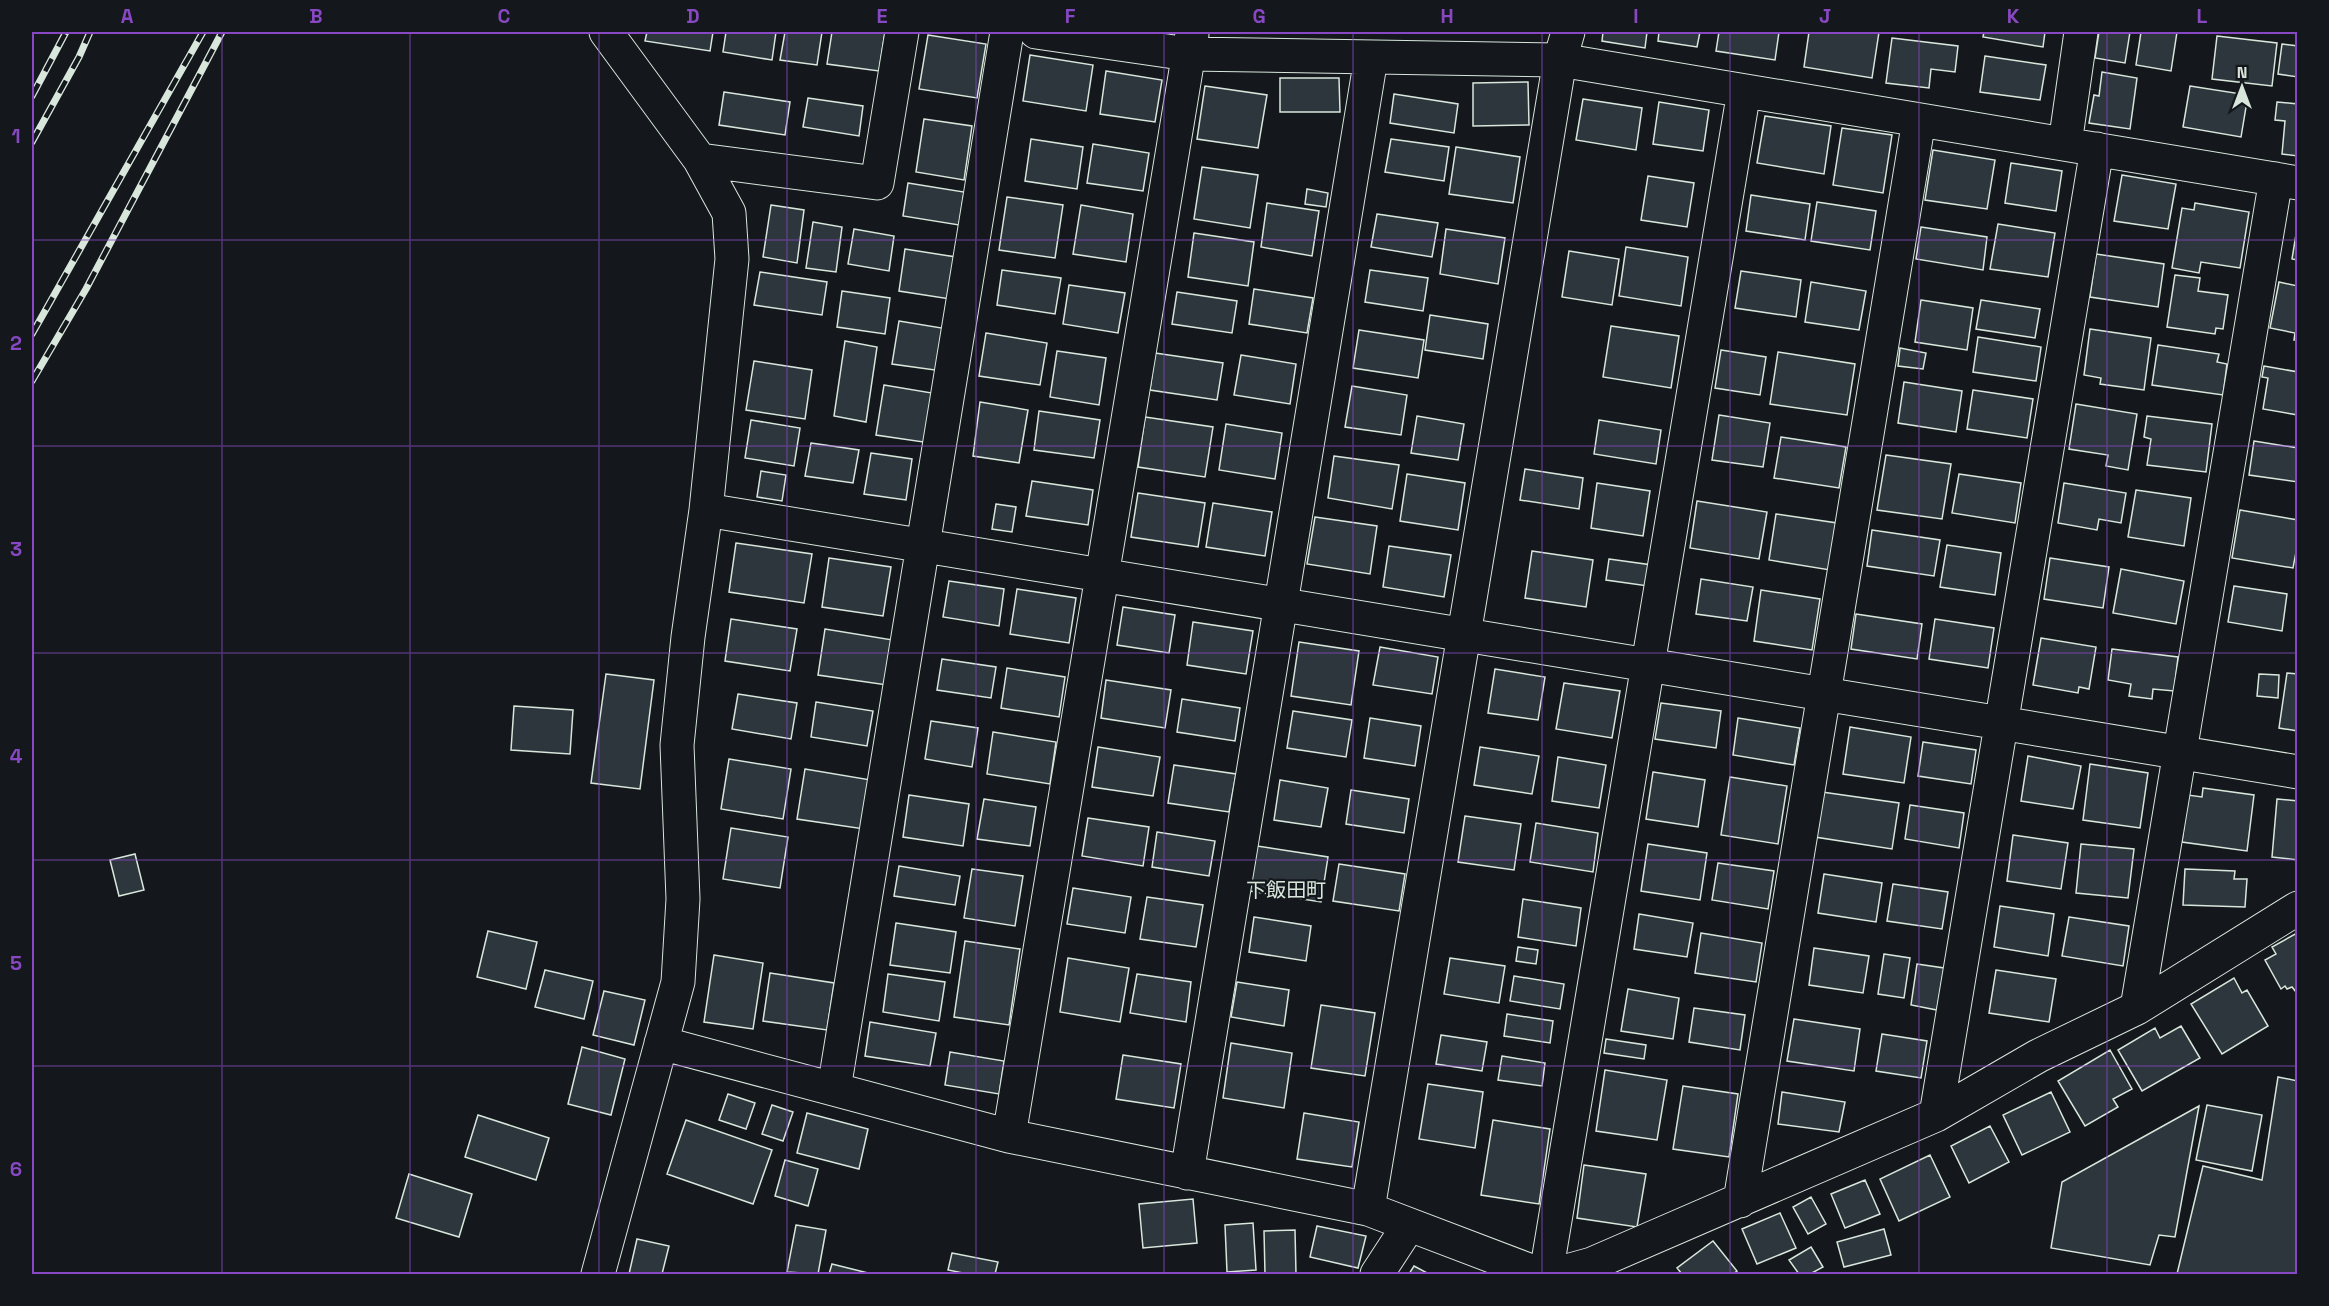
<svg xmlns="http://www.w3.org/2000/svg" width="2329" height="1306" font-family="'Space Grotesk','Noto Sans JP',sans-serif">
	<style>
		.building { fill: #2c363c; stroke: #d8e6dc; stroke-width: 1.5 }
		.lines { fill: none; stroke-linecap: round; stroke-linejoin: round }
		.minor-casing { stroke: #d8e6dc; stroke-width: 35 }
		.minor { stroke: #14181c; stroke-width: 33 }
		.rail-casing { stroke: #d8e6dc; stroke-width: 7 }
		.rail { stroke: #14181c; stroke-width: 4.5; stroke-dasharray: 14; stroke-linecap: butt }
		.grid { fill: none; stroke: #8948c3; stroke-width: 1.5; stroke-opacity: 0.55 }
		.labels { text-anchor: middle; stroke-width: 4.5; stroke-linejoin: round; paint-order: stroke }
		.neighbourhood-label { font-size: 20px; fill: #d8e6dc; stroke: #14181c }
		.neatline { fill: none; stroke: #8948c3; stroke-width: 2 }
		.grid-label { font-size: 20px; text-anchor: middle; font-weight: bold; fill: #8948c3 }
	</style>
	<rect width="100%" height="100%" fill="#14181c"/>
	<!-- building -->
	<path class="building" d="M647 32H713L710 51 645 41Z
		M726 32H776L772 60 723 52Z
		M785 32H822L817 65 780 60Z
		M832 32H885L879 71 827 64Z
		M1603 32H1647L1645 48 1602 41Z
		M1659 32H1700L1697 47 1658 41Z
		M1719 32H1779L1775 60 1716 51Z
		M1809 32H1879L1872 78 1804 67Z
		M1984 32H2045L2043 47 1983 37Z
		M2099 32H2130L2125 63 2095 58Z
		M2141 32H2177L2171 71 2136 65Z
		M928 35 986 44 977 98 919 89Z
		M2217 36 2277 43 2272 86 2212 79Z
		M1892 38 1958 46 1955 72 1931 69 1929 88 1886 83Z
		M2282 44 2298 46V77L2278 74Z
		M1030 55 1093 65 1086 111 1023 101Z
		M1985 56 2046 65 2040 100 1980 92Z
		M1106 71 1162 80 1155 122 1100 114Z
		M2102 72 2137 78 2130 129 2089 123 2094 95 2099 96Z
		M1280 78H1339L1340 112H1280Z
		M1528 82 1529 125 1473 126V83Z
		M1205 86 1267 95 1258 148 1197 139Z
		M2190 86 2248 95 2241 137 2183 127Z
		M724 92 790 102 785 135 719 125Z
		M1394 94 1458 104 1454 133 1390 123Z
		M808 98 863 106 859 136 803 127Z
		M1583 99 1642 108 1636 150 1576 140Z
		M1659 102 1709 110 1703 151 1653 144Z
		M2277 102 2298 104V156L2282 154 2285 121 2275 120Z
		M1765 116 1831 126 1824 174 1757 163Z
		M924 119 972 126 964 180 916 172Z
		M1842 128 1892 135 1883 193 1833 185Z
		M1031 139 1083 147 1077 189 1025 181Z
		M1391 139 1449 147 1444 181 1385 172Z
		M1093 144 1149 153 1143 191 1087 183Z
		M1456 147 1520 157 1513 203 1449 194Z
		M1933 150 1995 160 1987 209 1925 200Z
		M2011 163 2062 171 2056 211 2005 203Z
		M1202 167 1258 175 1250 228 1194 219Z
		M2122 175 2176 184 2168 229 2114 221Z
		M1648 176 1694 183 1687 227 1641 220Z
		M908 183 964 192 959 225 903 216Z
		M1307 189 1328 193 1326 207 1305 204Z
		M1751 195 1810 204 1805 240 1746 231Z
		M1007 197 1063 205 1055 258 999 250Z
		M1817 202 1876 211 1870 250 1811 241Z
		M1267 203 1319 211 1312 256 1261 247Z
		M2195 203 2249 212 2240 268 2201 262 2199 273 2172 268 2182 208 2194 210Z
		M771 205 804 210 797 263 763 257Z
		M1081 205 1133 214 1126 262 1073 254Z
		M1377 214 1438 223 1432 257 1371 247Z
		M813 222 842 227 836 272 806 268Z
		M2298 222V260L2292 259Z
		M1998 224 2055 233 2048 277 1990 269Z
		M1921 227 1987 237 1983 270 1916 259Z
		M854 229 894 236 889 271 848 264Z
		M1446 229 1505 238 1498 284 1440 274Z
		M1194 233 1254 242 1248 286 1188 277Z
		M1626 247 1688 257 1681 306 1619 296Z
		M905 249 956 257 950 299 899 291Z
		M1569 251 1619 259 1612 305 1562 297Z
		M2096 254 2164 264 2158 307 2090 297Z
		M1002 270 1061 278 1055 314 997 305Z
		M1370 270 1428 278 1423 311 1365 302Z
		M1741 271 1801 280 1796 317 1735 308Z
		M760 272 827 282 822 315 754 305Z
		M2175 275 2200 278 2198 291 2228 295 2223 329 2216 328 2215 334 2167 327Z
		M1811 282 1866 291 1859 330 1805 322Z
		M2279 282 2298 286V340H2294L2295 333 2270 328Z
		M1069 285 1125 293 1118 333 1063 324Z
		M1254 289 1313 298 1307 333 1249 324Z
		M842 291 890 298 885 334 837 327Z
		M1177 292 1237 301 1232 333 1172 324Z
		M1921 300 1973 308 1967 350 1915 342Z
		M1981 300 2040 309 2035 338 1976 329Z
		M1430 315 1488 324 1483 359 1425 350Z
		M899 321 948 329 942 371 892 364Z
		M1611 326 1679 336 1671 388 1603 377Z
		M2090 329 2151 338 2144 390 2100 384 2101 378 2084 375Z
		M1359 330 1424 340 1418 378 1353 368Z
		M986 333 1047 343 1040 385 979 376Z
		M1978 337 2041 347 2036 381 1973 372Z
		M845 341 877 347 866 422 834 416Z
		M2158 345 2219 354 2217 362 2227 364 2223 395 2152 385Z
		M1900 348 1926 353 1923 369 1898 366Z
		M1721 350 1766 357 1760 395 1715 388Z
		M1057 351 1106 358 1099 405 1050 397Z
		M1778 352 1855 364 1847 415 1770 404Z
		M1155 353 1223 363 1217 400 1150 390Z
		M1241 355 1296 364 1290 404 1234 395Z
		M754 361 812 370 805 419 746 410Z
		M2264 366 2298 372V415L2263 409 2268 378 2262 377Z
		M1904 382 1962 391 1956 432 1898 423Z
		M884 385 938 394 930 443 876 435Z
		M1352 386 1407 395 1401 435 1345 427Z
		M1973 390 2033 399 2027 438 1967 429Z
		M980 402 1028 410 1019 463 973 456Z
		M2076 404 2137 414 2128 470 2106 466 2108 455 2069 449Z
		M1039 411 1100 420 1094 458 1034 450Z
		M1719 415 1770 423 1763 467 1712 460Z
		M1417 416 1464 424 1458 460 1411 453Z
		M2147 416 2212 424 2206 472 2147 465 2151 439 2144 437Z
		M1145 417 1213 427 1205 477 1138 467Z
		M751 420 800 428 794 466 745 458Z
		M1599 420 1661 430 1656 464 1594 454Z
		M1226 424 1282 433 1275 479 1219 470Z
		M1781 437 1846 447 1839 488 1774 478Z
		M2254 441 2298 448V482L2249 475Z
		M811 443 859 450 853 483 805 476Z
		M871 453 912 459 906 500 864 494Z
		M1886 455 1951 464 1942 519 1877 510Z
		M1334 456 1399 465 1392 509 1328 498Z
		M1525 469 1583 478 1579 509 1520 500Z
		M761 471 786 475 782 501 757 497Z
		M1407 474 1465 483 1458 530 1400 521Z
		M1959 474 2021 483 2015 523 1952 513Z
		M1032 481 1093 490 1088 525 1026 516Z
		M1597 483 1650 491 1643 536 1591 528Z
		M2064 483 2126 493 2121 523 2099 519 2097 530 2058 523Z
		M2136 490 2191 498 2184 546 2128 537Z
		M1138 493 1205 503 1198 547 1131 537Z
		M1697 501 1767 512 1759 559 1690 548Z
		M1213 503 1272 512 1265 556 1206 547Z
		M996 504 1016 507 1012 532 992 529Z
		M2240 510 2298 520V542L2293 568 2232 558Z
		M1776 514 1837 523 1830 570 1769 560Z
		M1315 517 1377 526 1370 574 1307 564Z
		M1872 530 1940 540 1934 576 1867 566Z
		M736 543 812 554 804 603 729 592Z
		M1947 545 2001 553 1995 595 1940 587Z
		M1389 546 1451 555 1444 597 1383 587Z
		M1532 551 1593 560 1586 607 1525 598Z
		M829 558 891 567 883 616 822 607Z
		M2050 558 2109 567 2103 608 2044 599Z
		M1609 559 1652 565 1648 586 1606 580Z
		M2121 569 2184 581 2176 624 2113 613Z
		M1701 579 1753 587 1747 621 1696 614Z
		M949 581 1004 589 999 626 943 617Z
		M2234 586 2287 594 2282 631 2228 622Z
		M1017 589 1076 598 1069 643 1010 634Z
		M1761 590 1820 599 1812 650 1754 641Z
		M1123 607 1175 615 1169 653 1117 645Z
		M1856 614 1922 624 1917 659 1851 649Z
		M731 619 797 629 790 671 725 661Z
		M1935 619 1994 628 1988 668 1929 659Z
		M1193 622 1253 631 1246 674 1187 665Z
		M825 629 893 640 887 685 818 675Z
		M2041 638 2096 647 2089 689 2079 687 2078 693 2033 685Z
		M1299 642 1359 651 1351 705 1291 696Z
		M1380 647 1438 657 1432 694 1373 685Z
		M2112 649 2178 657 2174 691 2153 689 2152 699 2129 696 2131 684 2108 680Z
		M942 659 996 667 991 698 937 690Z
		M1007 668 1065 677 1059 717 1001 708Z
		M1495 669 1545 677 1538 720 1488 713Z
		M2287 673 2298 674V731L2279 728Z
		M606 674 654 680 640 789 591 783Z
		M2259 674 2279 675 2278 698 2257 696Z
		M1106 680 1171 690 1165 728 1101 718Z
		M1564 683 1620 691 1612 738 1556 729Z
		M738 694 797 703 791 739 732 729Z
		M1182 699 1240 708 1235 741 1177 732Z
		M816 702 873 711 867 746 811 737Z
		M1661 703 1721 711 1716 748 1655 739Z
		M514 706 573 710 570 754 511 750Z
		M1293 711 1352 720 1346 757 1287 748Z
		M1370 718 1421 726 1415 766 1364 758Z
		M1738 718 1800 728 1794 765 1733 755Z
		M931 721 978 728 972 767 925 759Z
		M1850 727 1911 737 1904 783 1843 774Z
		M993 732 1056 742 1050 784 987 774Z
		M1923 742 1976 750 1971 784 1918 776Z
		M1098 747 1160 757 1153 796 1092 787Z
		M1480 747 1539 756 1532 794 1474 785Z
		M2028 756 2081 766 2073 809 2021 801Z
		M1558 757 1606 765 1599 808 1552 801Z
		M729 759 791 769 783 819 721 809Z
		M2090 764 2148 773 2140 828 2083 820Z
		M1174 765 1236 774 1229 812 1168 803Z
		M805 769 871 780 864 829 797 819Z
		M1653 772 1705 780 1698 827 1646 819Z
		M1730 777 1787 786 1778 844 1721 835Z
		M1280 780 1328 788 1321 827 1274 820Z
		M2203 788 2254 795 2247 851 2182 842 2188 795 2202 797Z
		M1351 790 1409 799 1404 833 1346 824Z
		M1822 792 1899 803 1892 849 1815 837Z
		M909 795 969 804 963 846 903 837Z
		M984 799 1036 807 1030 846 977 839Z
		M2277 799 2298 801V860L2272 857Z
		M1910 805 1964 813 1959 848 1905 839Z
		M1465 816 1521 824 1514 870 1458 862Z
		M1088 818 1149 827 1143 866 1082 856Z
		M1536 823 1598 833 1593 872 1530 862Z
		M731 828 788 837 780 888 723 879Z
		M1157 832 1215 841 1209 876 1152 867Z
		M2013 835 2068 843 2061 889 2007 881Z
		M1648 844 1707 853 1700 900 1641 891Z
		M2081 844 2134 849 2128 898 2076 893Z
		M1257 846 1328 857 1321 902 1250 891Z
		M135 854 144 890 119 896 110 860Z
		M1718 863 1774 871 1768 909 1712 900Z
		M1339 864 1405 874 1399 911 1333 901Z
		M899 866 960 876 955 905 894 896Z
		M972 869 1023 876 1015 926 964 918Z
		M2185 869 2235 871 2234 879H2247L2245 907 2183 905Z
		M1824 874 1882 883 1876 922 1818 913Z
		M1893 884 1948 892 1942 929 1887 921Z
		M1073 888 1131 897 1125 933 1067 924Z
		M1147 897 1203 905 1196 947 1140 939Z
		M1523 899 1581 908 1576 946 1518 937Z
		M2000 906 2054 914 2048 956 1994 947Z
		M1639 914 1693 923 1687 957 1634 949Z
		M1254 917 1311 926 1306 961 1249 952Z
		M2069 917 2129 926 2123 966 2062 956Z
		M896 923 956 932 950 973 890 965Z
		M488 931 537 942 526 989 477 977Z
		M1701 933 1762 943 1756 982 1695 973Z
		M2297 933 2298 991 2296 992 2292 987 2287 989 2285 986 2281 989 2265 960 2276 954 2272 947Z
		M965 941 1020 949 1009 1025 954 1017Z
		M1518 947 1538 950 1536 964 1516 961Z
		M1814 948 1869 956 1863 993 1809 985Z
		M1884 954 1910 958 1904 998 1878 994Z
		M714 955 763 963 753 1029 704 1022Z
		M1068 958 1129 968 1120 1022 1060 1012Z
		M1450 958 1505 966 1499 1003 1444 994Z
		M1917 964 1944 968 1937 1010 1911 1005Z
		M545 970 593 981 584 1019 535 1007Z
		M1996 970 2056 979 2049 1022 1989 1013Z
		M770 973 834 983 827 1030 763 1021Z
		M888 974 945 982 939 1021 883 1012Z
		M1137 974 1191 982 1186 1022 1130 1013Z
		M1514 976 1564 984 1560 1009 1510 1001Z
		M2234 978 2242 993 2247 990 2268 1026 2222 1054 2191 1004Z
		M1237 982 1289 990 1284 1026 1231 1017Z
		M1628 989 1679 998 1673 1039 1621 1031Z
		M604 991 645 1000 634 1045 593 1035Z
		M1321 1005 1375 1013 1365 1076 1311 1068Z
		M1694 1008 1745 1015 1740 1050 1689 1042Z
		M1507 1014 1553 1021 1550 1043 1504 1036Z
		M1794 1019 1860 1029 1854 1071 1787 1061Z
		M870 1022 936 1033 930 1066 865 1056Z
		M2181 1026 2200 1058 2142 1091 2118 1050 2155 1028 2160 1038Z
		M1882 1034 1927 1041 1921 1078 1876 1071Z
		M1441 1035 1487 1042 1482 1071 1436 1064Z
		M1606 1039 1646 1045 1644 1059 1604 1053Z
		M1231 1043 1292 1053 1284 1108 1223 1098Z
		M582 1047 625 1059 611 1115 568 1104Z
		M2110 1050 2132 1089 2113 1099 2118 1107 2085 1126 2058 1081Z
		M950 1052 1004 1061 999 1094 945 1085Z
		M1123 1055 1181 1064 1174 1108 1116 1099Z
		M1502 1056 1545 1063 1542 1086 1498 1080Z
		M1605 1070 1667 1080 1657 1140 1596 1131Z
		M2278 1077 2298 1081V1274H2177L2203 1166 2262 1180Z
		M1428 1084 1483 1092 1475 1148 1419 1139Z
		M1683 1086 1738 1094 1729 1157 1673 1149Z
		M1782 1092 1845 1102 1839 1132 1778 1124Z
		M2051 1092 2070 1132 2022 1155 2003 1115Z
		M728 1094 755 1103 746 1129 719 1120Z
		M772 1105 793 1112 783 1141 762 1134Z
		M2207 1105 2262 1115 2252 1171 2196 1160Z
		M2199 1106 2175 1237 2159 1235 2150 1265 2051 1248 2062 1182Z
		M807 1113 868 1129 859 1169 797 1153Z
		M1304 1113 1359 1122 1352 1167 1297 1159Z
		M478 1115 549 1138 536 1180 465 1157Z
		M686 1120 772 1150 753 1204 667 1174Z
		M1493 1120 1550 1129 1539 1204 1481 1195Z
		M1990 1126 2009 1162 1969 1183 1951 1146Z
		M1930 1155 1950 1197 1899 1221 1880 1179Z
		M785 1160 818 1169 808 1206 775 1196Z
		M1584 1165 1646 1174 1637 1227 1577 1218Z
		M409 1174 472 1194 459 1237 396 1218Z
		M1865 1180 1880 1214 1845 1228 1831 1194Z
		M1811 1197 1826 1224 1808 1234 1793 1207Z
		M1193 1199 1197 1243 1143 1248 1139 1204Z
		M1780 1213 1796 1248 1757 1264 1742 1229Z
		M1253 1223 1256 1270 1227 1272 1225 1225Z
		M796 1225 826 1230 818 1274 787 1272Z
		M1317 1226 1366 1236 1358 1268 1310 1257Z
		M1884 1229 1891 1255 1844 1267 1837 1242Z
		M1295 1230 1296 1274H1265L1264 1231Z
		M637 1239 669 1246 662 1274H629Z
		M1713 1241 1737 1271 1733 1274H1682L1677 1268Z
		M1811 1247 1823 1267 1810 1274H1799L1789 1260Z
		M952 1253 998 1262 995 1274H968L948 1270Z
		M832 1264 872 1274H829Z
		M1414 1266 1429 1274H1409Z"/>
	<g class="lines">
		<defs>
			<path id="minor" d="M1036 32 1188 54 1560 60 2298 183
				M2065 144 2081 32
				M700 160 877 183 902 32
				M706 510 2298 772
				M2137 1008 2276 179
				M661 1043 1009 1136 1368 1209 1539 1274
				M834 1089 1007 32
				M1936 1115 2097 149
				M1009 1136 1192 34
				M1187 1173 1371 58
				M1740 1201 1919 120
				M1368 1209 1560 60 1568 32
				M598 1274 678 982 683 899 677 745 688 637 706 510 732 259 729 213 700 160 606 32
				M1377 1274 1409 1225
				M1546 1274 1744 91
				M1556 1274 1592 1264 1936 1115 2038 1056 2137 1008 2298 908"/>
		</defs>
		<!-- minor casing -->
		<use href="#minor" class="minor-casing"/>
		<!-- minor -->
		<use href="#minor" class="minor"/>
		<defs>
			<path id="rail" d="M32 96 66 32
				M32 142 79 57 90 32
				M32 334 203 32
				M32 381 86 289 222 32"/>
		</defs>
		<!-- rail casing -->
		<use href="#rail" class="rail-casing"/>
		<!-- rail -->
		<use href="#rail" class="rail"/>
	</g>
	<!-- grid -->
	<path class="grid" d="M222 32V1274M410 32V1274M599 32V1274M787 32V1274M976 32V1274M1164 32V1274M1353 32V1274M1542 32V1274M1730 32V1274M1919 32V1274M2107 32V1274M32 240H2298M32 446H2298M32 653H2298M32 860H2298M32 1066H2298"/>
	<g class="labels">
		<!-- neighbourhood labels -->
		<g class="neighbourhood-label">
			<text x="1286" y="897">下飯田町</text>
		</g>
	</g>
	<!-- border -->
	<rect width="2329" height="1306" fill="none" stroke="#14181c" stroke-width="66"/>
	<!-- north arrow -->
	<g transform="translate(2242 87)" stroke="#14181c" stroke-width="4.5" paint-order="stroke">
	<path d="M0-4.5L10 22L0 15L-10 22Z" fill="#d8e6dc"/>
	<text y="-9" font-size="16" font-weight="bold" text-anchor="middle" fill="#d8e6dc">N</text>
	</g>
	<rect x="33" y="33" width="2263" height="1240" class="neatline"/>
	<g class="grid-label">
		<text x="127" y="23">A</text>
		<text x="316" y="23">B</text>
		<text x="504" y="23">C</text>
		<text x="693" y="23">D</text>
		<text x="882" y="23">E</text>
		<text x="1070" y="23">F</text>
		<text x="1259" y="23">G</text>
		<text x="1447" y="23">H</text>
		<text x="1636" y="23">I</text>
		<text x="1825" y="23">J</text>
		<text x="2013" y="23">K</text>
		<text x="2202" y="23">L</text>
		<text x="16" y="143">1</text>
		<text x="16" y="350">2</text>
		<text x="16" y="556">3</text>
		<text x="16" y="763">4</text>
		<text x="16" y="970">5</text>
		<text x="16" y="1176">6</text>
	</g>
</svg>
